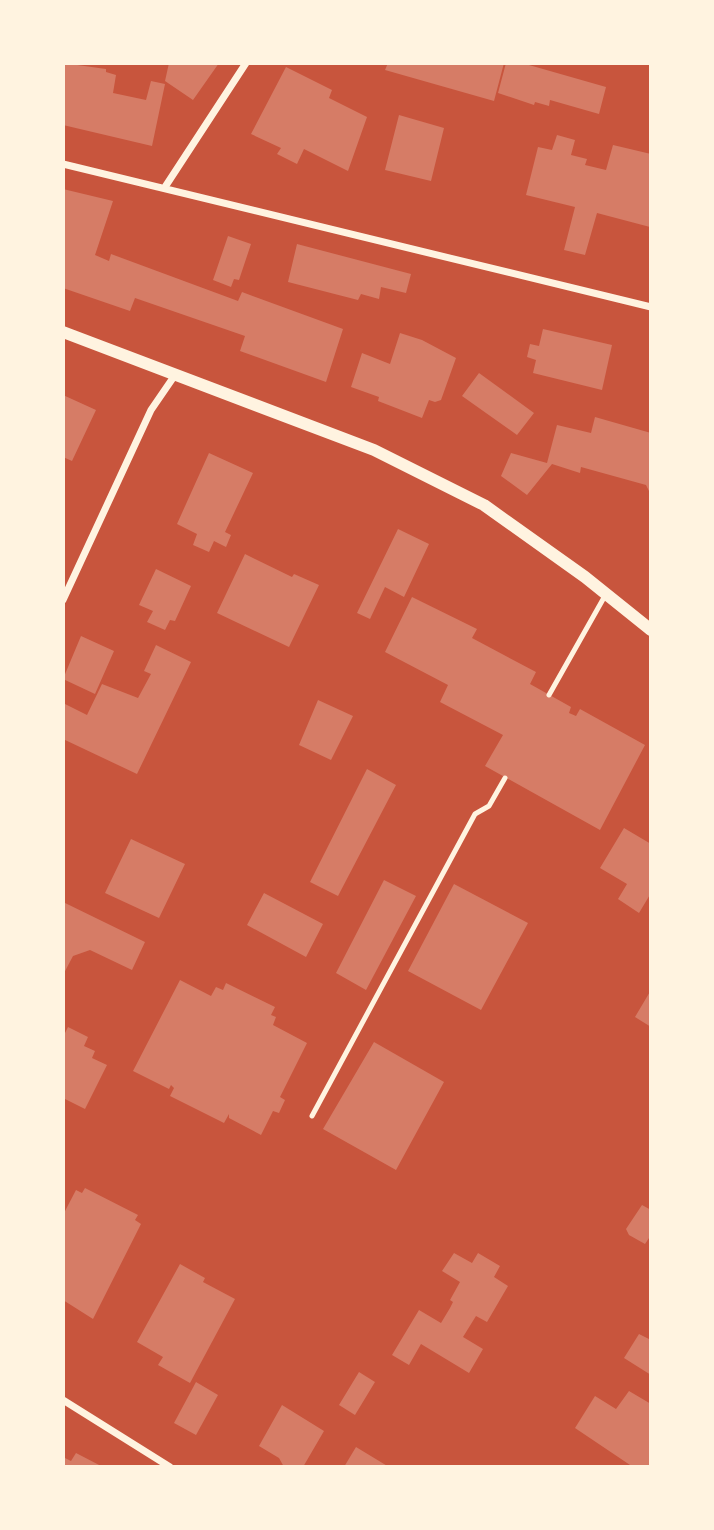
<svg xmlns="http://www.w3.org/2000/svg" width="714" height="1530" font-family="'DejaVu Sans',sans-serif">
	<style>
		.building { fill: #d67c66 }
		.lines { fill: none; stroke-linecap: round; stroke-linejoin: round }
		.service { stroke: #fff3e0; stroke-width: 5 }
		.minor { stroke: #fff3e0; stroke-width: 7 }
		.tertiary { stroke: #fff3e0; stroke-width: 12 }
	</style>
	<rect width="100%" height="100%" fill="#c8553d"/>
	<!-- building -->
	<path class="building" d="M63 63 106 69V72L116 75 113 93 146 100 151 81 165 84 152 146 63 125Z
		M169 63H219L193 100 165 81Z
		M388 63H504L494 101 385 70Z
		M506 63H522L606 87 599 114 550 100 549 106 535 102 534 105 498 93Z
		M286 67 332 90 329 98 367 117 348 171 304 149 297 164 277 154 281 148 251 134Z
		M399 115 444 128 431 181 385 170Z
		M557 135 575 140 571 155 587 159 585 165 606 170 613 145 651 154 650 227 597 213 585 255 564 250 575 207 526 195 538 147 552 150Z
		M63 189 113 201 95 255 109 261 111 254 238 301 242 292 343 329 326 382 240 351 245 336 135 298 130 311 63 288Z
		M228 236 251 244 239 280 234 279 231 287 213 280Z
		M297 244 411 274 406 293 381 287 379 299 361 294 358 300 288 282Z
		M543 329 612 345 602 390 533 373 536 360 527 357 530 344 539 346Z
		M400 333 422 340 456 358 441 400 435 402 429 400 422 418 378 401 379 397 351 387 362 353 390 364Z
		M479 373 534 413 517 435 462 396Z
		M63 395 96 410 72 461 63 457Z
		M595 417 651 433V495L646 485 581 467 580 473 552 464 527 495 501 476 511 453 547 463 557 425 591 433Z
		M209 453 253 473 225 532 231 535 226 547 214 541 209 552 193 545 197 534 177 524Z
		M398 529 429 544 404 597 385 587 370 619 357 613Z
		M245 554 292 577 294 574 319 585 289 647 217 613Z
		M156 569 191 586 175 621 170 620 165 630 147 622 153 611 139 605Z
		M412 597 477 629 472 638 536 672 530 684 571 707 569 713 576 716 580 709 645 745 600 830 485 766 503 735 440 702 448 685 385 652Z
		M81 636 114 651 95 694 63 679Z
		M156 645 191 662 137 774 63 739V703L87 715 102 684 138 698 151 674 144 671Z
		M318 700 353 716 331 760 299 745Z
		M367 769 396 785 338 896 310 882Z
		M624 828 651 844V893L639 913 618 899 627 884 600 868Z
		M131 839 185 864 159 918 105 893Z
		M384 880 416 896 366 990 336 973Z
		M454 884 528 923 481 1010 408 971Z
		M264 893 323 924 306 957 247 925Z
		M63 902 145 942 132 970 90 950 73 956 63 975Z
		M180 980 211 996 216 987 223 990 226 983 275 1007 271 1015 276 1017 273 1025 307 1043 280 1097 285 1100 279 1113 273 1111 261 1135 229 1118V1114L224 1123 170 1096 174 1088 171 1085 169 1089 133 1071Z
		M651 990V1027L635 1017Z
		M68 1027 88 1037 84 1046 95 1051 92 1058 107 1065 85 1109 63 1098V1037Z
		M374 1042 444 1082 396 1170 323 1129Z
		M85 1188 138 1215 135 1220 141 1224 93 1319 63 1300V1215L76 1190 82 1193Z
		M642 1205 651 1210V1235L645 1244 629 1235 626 1229Z
		M454 1253 472 1263 478 1253 500 1266 494 1277 508 1286 487 1322 476 1316 463 1337 483 1349 469 1373 421 1344 409 1365 392 1355 419 1310 441 1323 450 1308 453 1302 450 1300 460 1282 442 1271Z
		M180 1264 205 1278 203 1282 235 1299 190 1383 158 1365 163 1357 137 1342Z
		M639 1334 651 1340V1375L624 1358Z
		M359 1372 375 1382 355 1415 339 1405Z
		M196 1382 218 1395 196 1435 174 1423Z
		M629 1391 651 1404V1467H633L575 1428 595 1396 616 1409Z
		M282 1405 324 1431 303 1467H284L279 1458 259 1446Z
		M356 1447 389 1467H344Z
		M76 1453 103 1467H63V1457L71 1461Z"/>
	<g class="lines">
		<!-- service -->
		<path class="service" d="M549 695 606 594
			M312 1116 475 814 489 806 505 778"/>
		<!-- minor -->
		<path class="minor" d="M63 164 651 307
			M165 187 246 63
			M63 600 151 410 175 375
			M63 1400 170 1467"/>
		<!-- tertiary -->
		<path class="tertiary" d="M63 332 374 450 484 505 585 577 651 630"/>
	</g>
	<!-- border -->
	<rect width="714" height="1530" fill="none" stroke="#fff3e0" stroke-width="130"/>
</svg>
